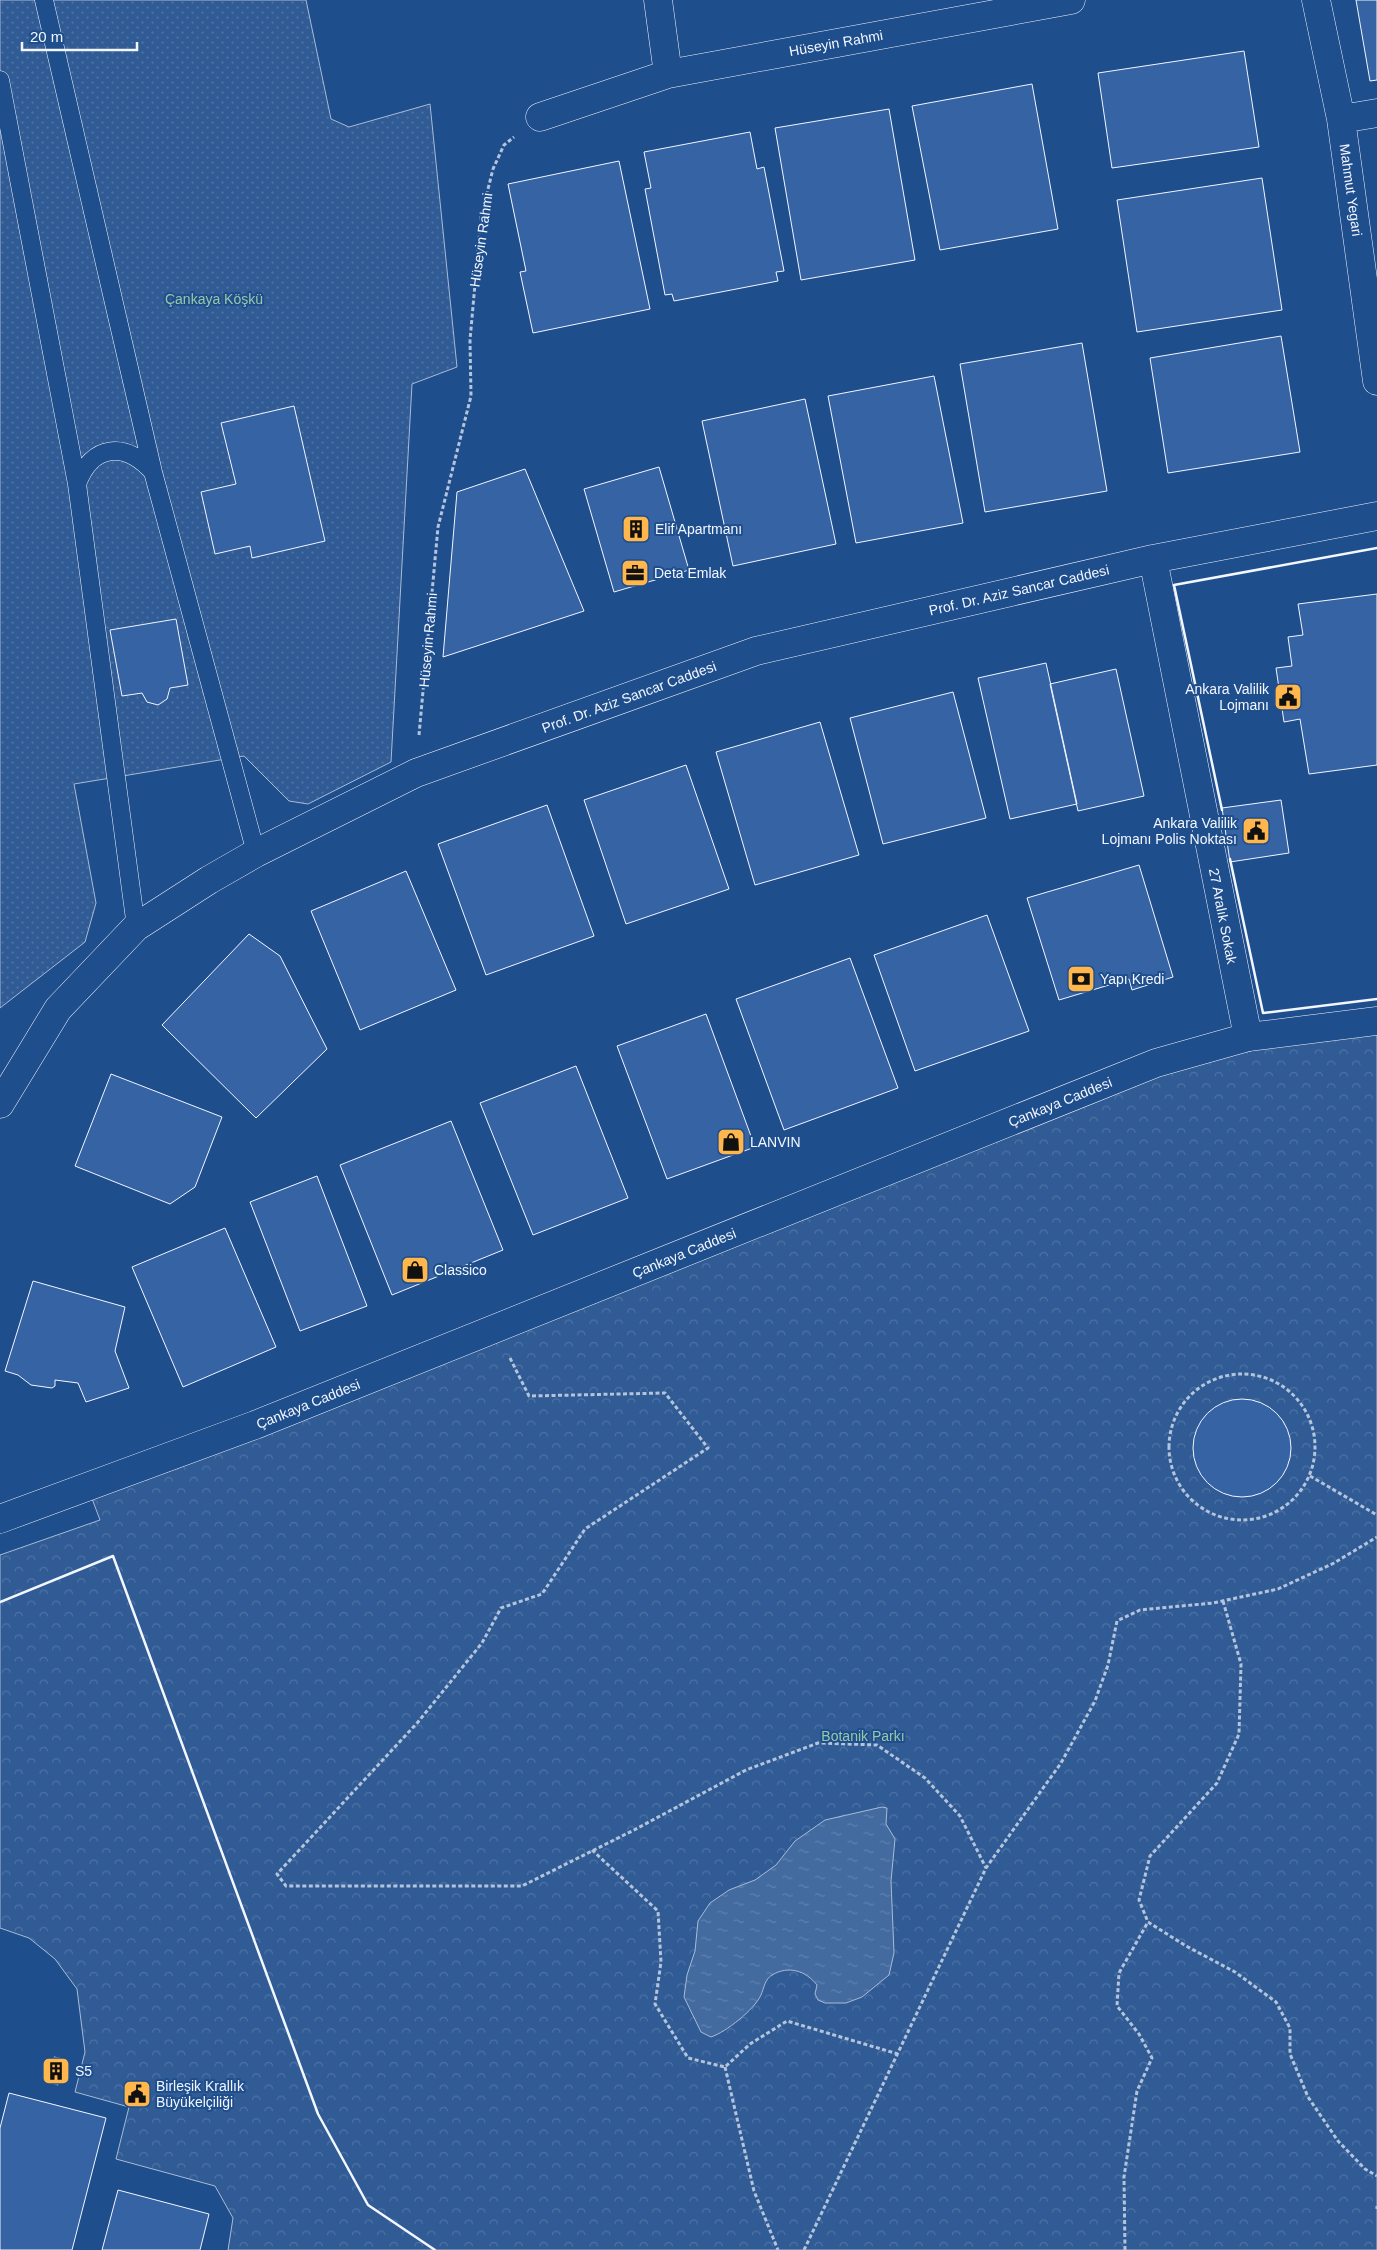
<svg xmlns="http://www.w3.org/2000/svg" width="1377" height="2250" font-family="Helvetica,sans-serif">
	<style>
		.forest { fill: url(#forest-crowns); stroke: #a8bbd7 }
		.garden { fill: url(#garden-dots); stroke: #a8bbd7 }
		.water { fill: url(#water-ripples); stroke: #a8bbd7 }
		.building { fill: #3563a3; stroke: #f2f6ff }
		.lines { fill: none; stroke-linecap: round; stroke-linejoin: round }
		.service-casing { stroke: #f2f6ff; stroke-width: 19 }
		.minor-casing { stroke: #f2f6ff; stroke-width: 29 }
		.primary-casing { stroke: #f2f6ff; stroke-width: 29 }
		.path { stroke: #b3c4dc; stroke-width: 3; stroke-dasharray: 4 2.5; stroke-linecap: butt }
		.service { stroke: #1f4e8c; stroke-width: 18 }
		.minor { stroke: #1f4e8c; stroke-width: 28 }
		.primary { stroke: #1f4e8c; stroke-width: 28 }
		.wall { stroke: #f2f6ff; stroke-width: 2.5 }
		.labels { text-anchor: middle; stroke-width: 4; stroke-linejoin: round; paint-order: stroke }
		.street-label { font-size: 14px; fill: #f2f6ff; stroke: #1f4e8c }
		.park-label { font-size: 14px; fill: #97c8a6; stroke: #1f4e8c }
		.poi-label { font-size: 14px; fill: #f2f6ff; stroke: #1f4e8c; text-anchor: start }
	</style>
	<defs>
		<pattern id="forest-crowns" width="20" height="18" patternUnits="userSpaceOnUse" patternTransform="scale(1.25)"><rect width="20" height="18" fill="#305b95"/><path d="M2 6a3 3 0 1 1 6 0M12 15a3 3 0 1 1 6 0" fill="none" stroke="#4e73a5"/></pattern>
		<pattern id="garden-dots" width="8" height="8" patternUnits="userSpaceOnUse" patternTransform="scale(1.25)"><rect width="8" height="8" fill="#305b95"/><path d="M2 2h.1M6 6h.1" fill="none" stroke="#4e73a5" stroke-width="1.8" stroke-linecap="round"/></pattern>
		<pattern id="water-ripples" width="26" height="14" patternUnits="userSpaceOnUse" patternTransform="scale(1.25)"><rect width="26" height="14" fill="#446ba0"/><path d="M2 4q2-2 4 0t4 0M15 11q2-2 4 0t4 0" fill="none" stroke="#5f81ae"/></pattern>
	</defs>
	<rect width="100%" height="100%" fill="#1f4e8c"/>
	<!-- forest -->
	<path class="forest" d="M1377 1021V2250H228L233 2218 215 2186 116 2159 129 2107 75 2092 85 2052 77 1989 55 1959 29 1938 0 1928V1555L100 1520 88 1488 1156 1063Z"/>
	<!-- garden -->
	<path class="garden" d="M0 0H306L331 119 349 127 430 104 457 367 412 384 391 762 308 804 289 801 244 756 74 784 96 903 85 942 0 1008Z"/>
	<!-- water -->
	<path class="water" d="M882 1807 887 1808 886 1824 895 1839 891 1881 894 1953 889 1975 862 1997 846 2003H825L818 2000 815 1994 817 1985C806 1971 789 1965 772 1975 765 1979 764 1988 761 1995 754 2010 726 2032 711 2037L701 2032 684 1997 687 1975 695 1951 698 1921 710 1903 729 1890 755 1880 776 1865 795 1841 825 1820Z"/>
	<!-- building -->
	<path class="building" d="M1356 0H1377V80L1370 81Z
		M1244 51 1259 147 1112 168 1098 73Z
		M1032 84 1058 229 940 250 912 106Z
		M889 109 915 260 801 280 775 128Z
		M750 132 757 169 764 167 784 271 776 272 778 281 674 301 672 294 665 295 645 189 651 188 644 152Z
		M619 161 650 309 533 333 520 272 526 271 508 184Z
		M1262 178 1282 310 1137 332 1117 200Z
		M1281 336 1300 452 1168 473 1150 358Z
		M1082 343 1107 491 985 512 960 364Z
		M934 376 963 523 856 543 828 396Z
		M805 399 836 544 733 566 702 421Z
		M294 406 325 541 252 558 250 546 215 554 201 492 236 484 221 423Z
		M659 467 689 570 614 592 584 489Z
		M525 469 584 611 443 657 457 492Z
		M1377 594V765L1309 774 1300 719 1284 722 1276 668 1292 666 1288 637 1303 635 1298 604Z
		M176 619 188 685 170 688 167 699 158 705 147 702 142 693 122 696 110 630Z
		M1046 663 1077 804 1010 819 978 678Z
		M1116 669 1144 796 1078 811 1050 684Z
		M953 692 986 818 883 844 850 718Z
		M820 722 859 855 755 885 716 752Z
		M686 765 729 889 626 924 584 800Z
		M1281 800 1289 853 1230 862 1222 808Z
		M547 805 594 936 486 975 438 844Z
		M1139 865 1173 977 1132 990 1129 979 1059 1000 1027 898Z
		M406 871 456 990 360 1030 311 911Z
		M987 915 1029 1031 915 1071 874 955Z
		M249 934 280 956 327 1049 256 1118 162 1025Z
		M850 958 898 1088 784 1130 736 999Z
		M706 1014 755 1147 667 1179 617 1046Z
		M576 1066 628 1198 533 1235 480 1103Z
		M111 1074 222 1117 195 1187 170 1204 75 1166Z
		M451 1121 503 1250 392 1295 340 1165Z
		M317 1176 367 1306 300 1331 250 1202Z
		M225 1228 276 1347 183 1387 132 1267Z
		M33 1281 125 1307 115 1351 129 1388 86 1402 78 1383 55 1380V1386L52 1388 31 1385 18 1375 5 1371Z
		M1193 1448a49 49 0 1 1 98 0a49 49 0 1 1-98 0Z
		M54 2057 64 2059 58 2085 48 2082Z
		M9 2093 106 2118 72 2250H0V2128Z
		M118 2190 209 2214 200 2250H102Z"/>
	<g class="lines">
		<defs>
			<path id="service" d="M44 0 153 472 256 853
				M0 80 77 484 136 927
				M77 484C92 444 125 441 153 472"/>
			<path id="minor" d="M658 0 668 74
				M1316 0 1341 119 1377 381
				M540 117 668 74 1071 0
				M1341 119 1377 113
				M1153 559 1248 1037
				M0 1104 58 1009 136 927 209 880 256 853 416 773 756 651 1153 559 1377 516"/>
			<path id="primary" d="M0 1519 255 1425 1156 1063 1248 1037 1377 1021"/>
		</defs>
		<!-- service casing -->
		<use href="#service" class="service-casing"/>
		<!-- minor casing -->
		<use href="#minor" class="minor-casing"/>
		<!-- primary casing -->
		<use href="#primary" class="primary-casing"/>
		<!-- path -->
		<path class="path" d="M419 735 438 527 471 396 470 340 481 217 493 169 504 145 514 137
			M510 1358 529 1396 665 1393 708 1448 585 1529 542 1594 501 1608 482 1643 418 1722 277 1874 286 1886H522L634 1830 746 1770 818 1743 877 1745 925 1778 960 1816 986 1868
			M1169 1447a73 73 0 1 1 146 0a73 73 0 1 1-146 0Z
			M1310 1476 1377 1515
			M1223 1601 1241 1664 1239 1734 1217 1783 1150 1856 1139 1900 1148 1922 1186 1946 1235 1972 1276 2002 1290 2028V2054L1308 2097 1338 2141 1365 2169 1377 2176
			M592 1850 658 1911 661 1962 655 2004 688 2058 725 2067 750 2044 787 2021 898 2054
			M725 2067 754 2191 778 2250
			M1377 2206V2209
			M804 2250 986 1868 1061 1763 1095 1701 1108 1665 1117 1621 1140 1610 1213 1603 1278 1589 1334 1563 1377 1537
			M1125 2250 1124 2177 1137 2091 1152 2058 1139 2034 1117 2006 1119 1973 1148 1922"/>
		<!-- service -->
		<use href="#service" class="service"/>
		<!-- minor -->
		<use href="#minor" class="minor"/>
		<!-- primary -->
		<use href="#primary" class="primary"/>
		<!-- wall -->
		<path class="wall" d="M1222 810 1174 585 1377 548
			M1230 859 1263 1013 1377 999
			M0 1602 113 1556 318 2114 368 2205 435 2250"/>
	</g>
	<!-- icons -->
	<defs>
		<symbol id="building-square" viewBox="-11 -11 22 22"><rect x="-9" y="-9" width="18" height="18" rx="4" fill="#ffb74d" stroke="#1f4e8c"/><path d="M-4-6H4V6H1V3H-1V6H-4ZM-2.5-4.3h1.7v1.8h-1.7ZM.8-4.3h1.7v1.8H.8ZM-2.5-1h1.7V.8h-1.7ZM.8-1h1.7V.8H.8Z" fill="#111"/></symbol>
		<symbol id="office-square" viewBox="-11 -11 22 22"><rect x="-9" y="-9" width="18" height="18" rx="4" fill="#ffb74d" stroke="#1f4e8c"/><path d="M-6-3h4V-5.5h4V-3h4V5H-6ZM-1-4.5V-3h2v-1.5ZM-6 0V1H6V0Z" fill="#111"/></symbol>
		<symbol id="civic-square" viewBox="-11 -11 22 22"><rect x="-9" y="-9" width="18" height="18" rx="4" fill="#ffb74d" stroke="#1f4e8c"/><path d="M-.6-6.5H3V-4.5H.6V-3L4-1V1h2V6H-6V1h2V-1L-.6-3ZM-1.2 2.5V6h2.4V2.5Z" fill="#111"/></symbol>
		<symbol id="bank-square" viewBox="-11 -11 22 22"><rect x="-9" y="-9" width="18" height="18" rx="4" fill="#ffb74d" stroke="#1f4e8c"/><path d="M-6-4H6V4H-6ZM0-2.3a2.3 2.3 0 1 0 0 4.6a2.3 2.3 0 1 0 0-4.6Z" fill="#111"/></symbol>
		<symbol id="shop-square" viewBox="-11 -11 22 22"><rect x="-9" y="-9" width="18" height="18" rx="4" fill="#ffb74d" stroke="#1f4e8c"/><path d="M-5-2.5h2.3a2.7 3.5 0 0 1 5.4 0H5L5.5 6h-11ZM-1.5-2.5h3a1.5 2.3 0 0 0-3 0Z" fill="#111"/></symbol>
	</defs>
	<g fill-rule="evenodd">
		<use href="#building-square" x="620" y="513" width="32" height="32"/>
		<use href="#office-square" x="619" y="557" width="32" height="32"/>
		<use href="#civic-square" x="1272" y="681" width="32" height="32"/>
		<use href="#civic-square" x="1240" y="815" width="32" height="32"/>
		<use href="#bank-square" x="1065" y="963" width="32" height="32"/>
		<use href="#shop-square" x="715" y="1126" width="32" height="32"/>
		<use href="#shop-square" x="399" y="1254" width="32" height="32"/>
		<use href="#building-square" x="40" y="2055" width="32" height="32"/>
		<use href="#civic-square" x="121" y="2078" width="32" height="32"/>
	</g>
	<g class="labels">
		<!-- street labels -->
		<g class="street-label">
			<text transform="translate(836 43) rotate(-10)" y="5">Hüseyin Rahmi</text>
			<text transform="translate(1351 190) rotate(82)" y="5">Mahmut Yegari</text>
			<text transform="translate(481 240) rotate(-82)" y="5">Hüseyin Rahmi</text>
			<text transform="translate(1019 590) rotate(-13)" y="5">Prof. Dr. Aziz Sancar Caddesi</text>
			<text transform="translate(428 640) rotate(-85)" y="5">Hüseyin Rahmi</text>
			<text transform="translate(629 697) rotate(-20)" y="5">Prof. Dr. Aziz Sancar Caddesi</text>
			<text transform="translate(1223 916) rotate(79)" y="5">27 Aralık Sokak</text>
			<text transform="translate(1060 1102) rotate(-22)" y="5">Çankaya Caddesi</text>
			<text transform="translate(684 1253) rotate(-22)" y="5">Çankaya Caddesi</text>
			<text transform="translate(308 1404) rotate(-22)" y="5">Çankaya Caddesi</text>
		</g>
		<!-- park labels -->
		<g class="park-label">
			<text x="214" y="304">Çankaya Köşkü</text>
			<text x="863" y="1741">Botanik Parkı</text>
		</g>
		<!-- poi labels -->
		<g class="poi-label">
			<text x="655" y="534">Elif Apartmanı</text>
			<text x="654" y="578">Deta Emlak</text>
			<text x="1269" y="694" text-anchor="end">Ankara Valilik<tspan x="1269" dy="16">Lojmanı</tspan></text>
			<text x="1237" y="828" text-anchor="end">Ankara Valilik<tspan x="1237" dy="16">Lojmanı Polis Noktası</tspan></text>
			<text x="1100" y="984">Yapı Kredi</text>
			<text x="750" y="1147">LANVIN</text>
			<text x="434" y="1275">Classico</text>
			<text x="75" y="2076">S5</text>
			<text x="156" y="2091">Birleşik Krallık<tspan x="156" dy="16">Büyükelçiliği</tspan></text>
		</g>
	</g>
	<!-- scale -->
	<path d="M22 42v8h115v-8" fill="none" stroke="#f2f6ff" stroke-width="2.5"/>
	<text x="30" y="42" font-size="15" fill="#f2f6ff" stroke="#1f4e8c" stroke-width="4" paint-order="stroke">20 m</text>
</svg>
